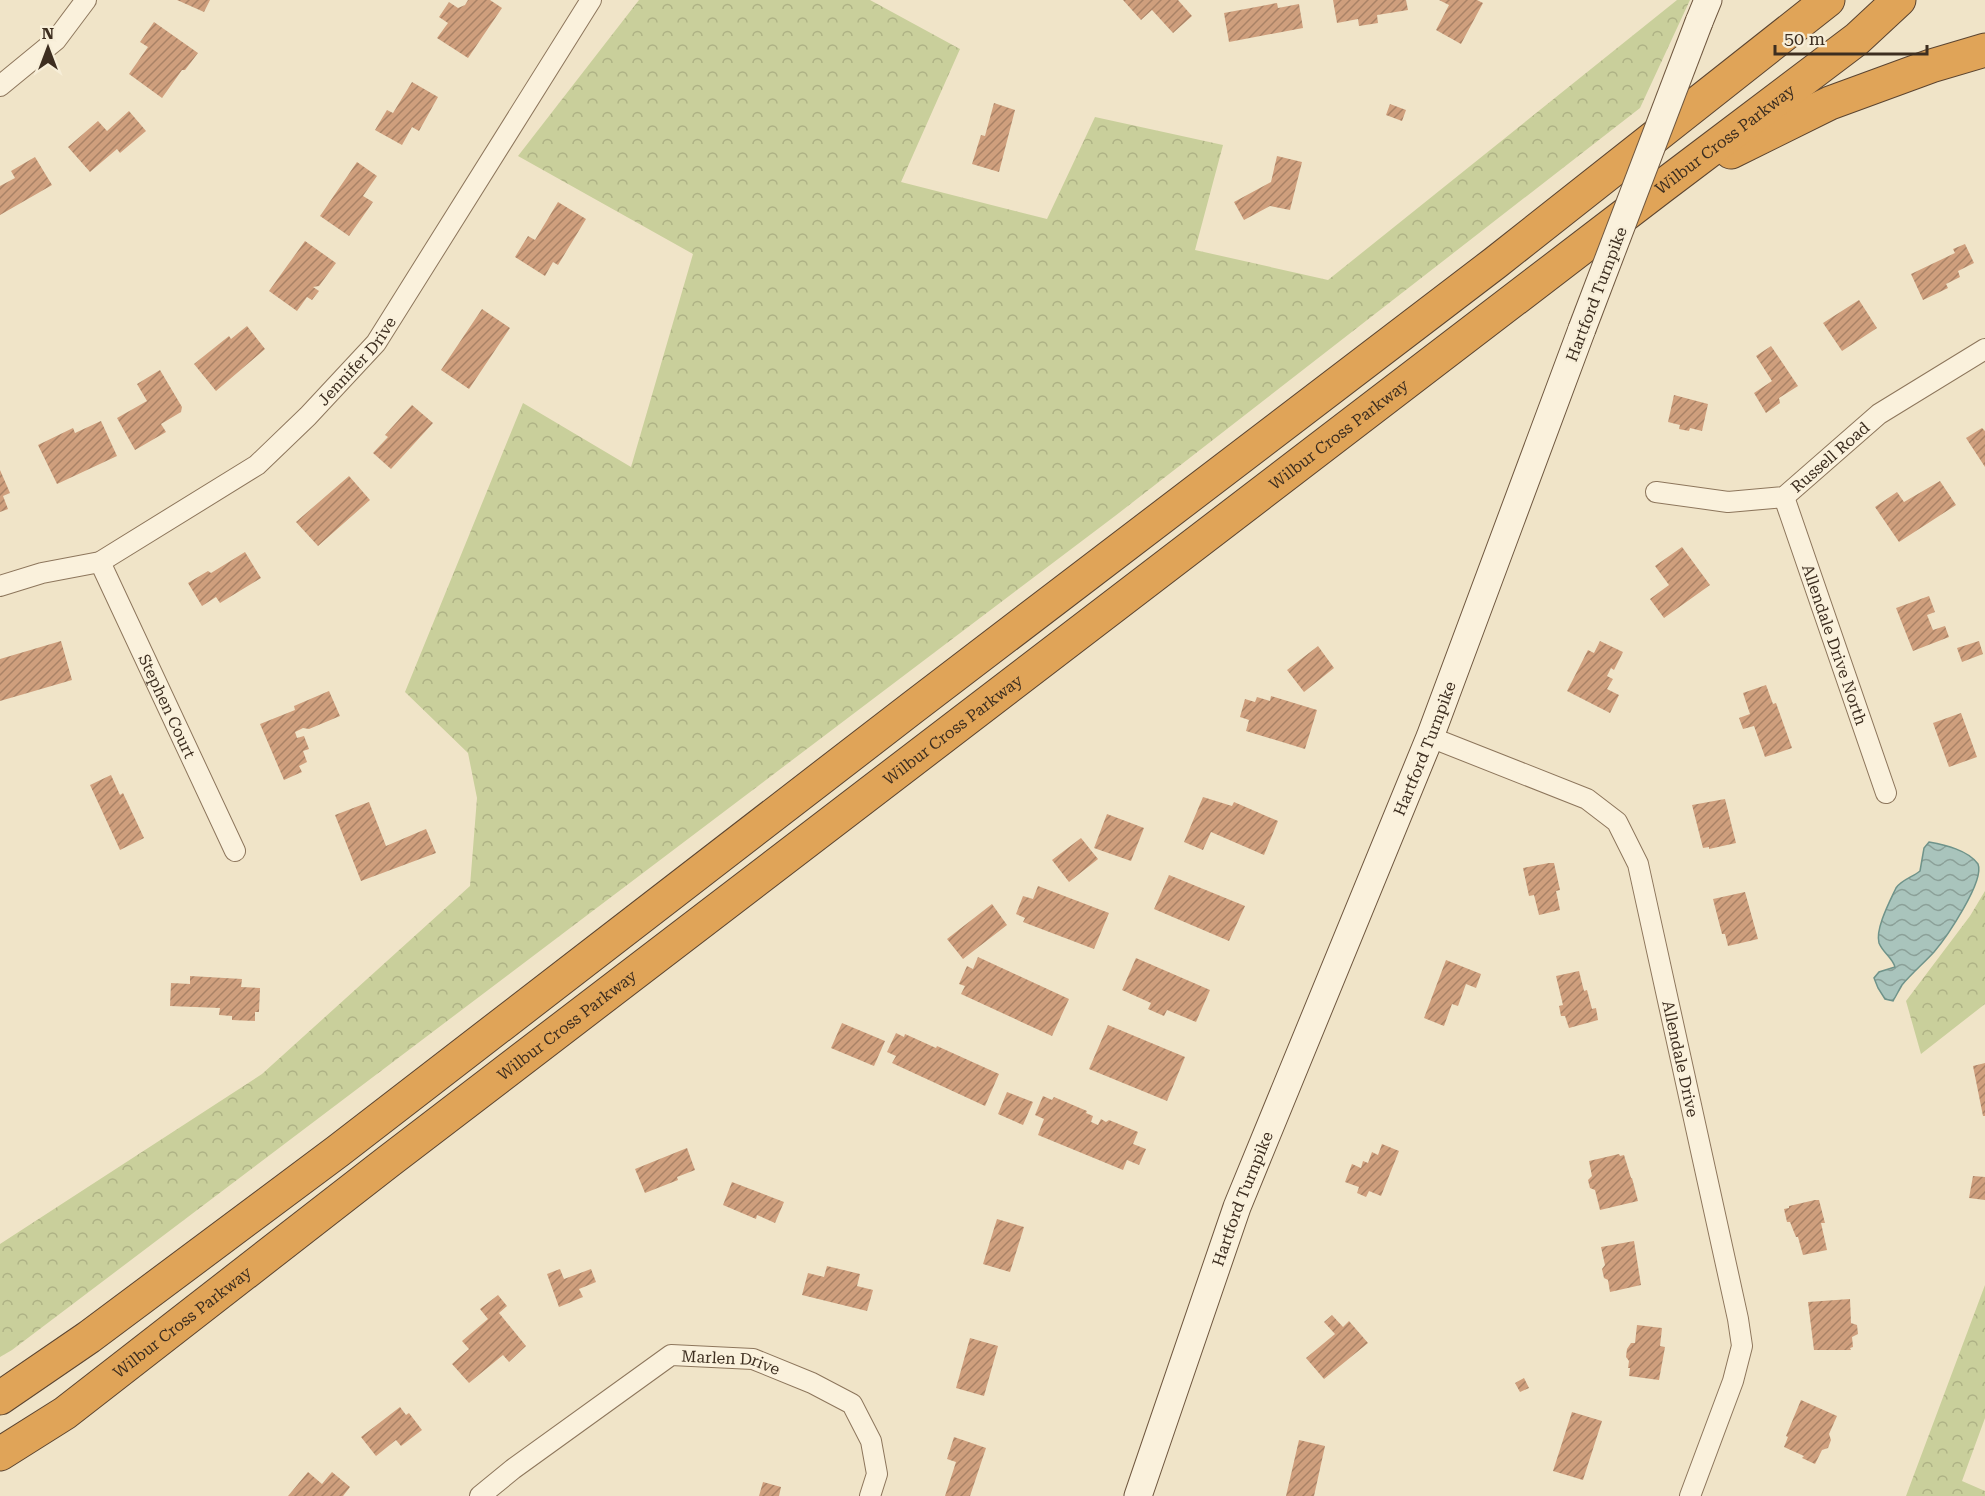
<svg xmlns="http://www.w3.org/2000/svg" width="1985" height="1496" font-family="'Roboto Serif',serif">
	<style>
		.forest { fill: url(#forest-crowns) }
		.water { fill: url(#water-waves); stroke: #6f938a; stroke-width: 1.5 }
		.building { fill: url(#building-hatch) }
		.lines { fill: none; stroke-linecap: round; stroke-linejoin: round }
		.street-casing { stroke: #8d765c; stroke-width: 22 }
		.secondary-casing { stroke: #6f573f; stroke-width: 29 }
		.highway-casing { stroke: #5b4430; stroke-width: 35 }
		.street { stroke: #faf1dc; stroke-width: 20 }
		.secondary { stroke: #faf1dc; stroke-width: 27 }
		.highway { stroke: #e0a458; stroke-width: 33 }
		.secondary-bridge-casing { stroke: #6f573f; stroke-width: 29; stroke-linecap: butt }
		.secondary-bridge { stroke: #faf1dc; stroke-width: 27 }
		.labels { text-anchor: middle; stroke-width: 4.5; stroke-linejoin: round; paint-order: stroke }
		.street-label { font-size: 16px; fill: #3d2e20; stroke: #f7eed8 }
	</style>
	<defs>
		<pattern id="forest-crowns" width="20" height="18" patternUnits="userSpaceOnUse" patternTransform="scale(1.5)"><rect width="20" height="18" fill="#c9cf9b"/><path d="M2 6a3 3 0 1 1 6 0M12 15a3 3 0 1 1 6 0" fill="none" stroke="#aeb285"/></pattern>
		<pattern id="water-waves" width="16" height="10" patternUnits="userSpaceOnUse" patternTransform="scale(1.5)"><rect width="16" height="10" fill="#a9c4bc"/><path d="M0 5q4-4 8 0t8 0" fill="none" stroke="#8ba098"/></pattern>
		<pattern id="building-hatch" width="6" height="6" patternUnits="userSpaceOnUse" patternTransform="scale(1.5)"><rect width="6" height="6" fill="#cf9f7d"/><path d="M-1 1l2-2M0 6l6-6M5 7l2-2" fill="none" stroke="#a98266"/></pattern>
	</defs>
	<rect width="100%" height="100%" fill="#f0e4c8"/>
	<!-- forest -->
	<path class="forest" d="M639 0H870L960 49 901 182 1047 219 1095 117 1223 145 1195 250 1328 280 1677 0H1690L1640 108 1115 516 12 1350 0 1357V1244L262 1074 470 886 477 798 468 753 405 692 523 403 631 467 693 254 518 156Z
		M1985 891V1004L1921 1054 1906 1001 1970 916Z
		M1985 1285V1418L1962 1481 1985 1491V1496H1906Z"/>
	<!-- water -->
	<path class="water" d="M1929 842C1945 845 1968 850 1978 864 1985 881 1946 938 1934 952 1924 963 1912 973 1902 985 1899 990 1896 996 1893 1001L1885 999 1878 988 1874 978 1879 972 1895 967C1892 957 1883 953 1879 943 1875 929 1890 901 1896 888 1901 880 1913 877 1920 871L1924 848Z"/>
	<!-- building -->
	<path class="building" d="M177 0H210L204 12Z
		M468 0H490L502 8 468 58 437 38 448 23 439 17 449 2 458 8 465 5Z
		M1123 0H1178L1192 16 1173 33 1152 10 1141 20Z
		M1333 0H1406L1408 10 1377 15 1378 23 1359 26 1358 19 1337 23Z
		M1439 0H1477L1483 3 1461 44 1436 30 1449 5Z
		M1277 3 1278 8 1299 4 1303 28 1229 42 1224 13Z
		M154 22 198 53 185 70H182L162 98 129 74 148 47 140 42Z
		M412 82 438 97 419 131 412 127 402 145 375 130 387 110 393 113Z
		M994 103 1015 110 999 172 972 164 981 135 985 136Z
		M1390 104 1406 110 1402 121 1386 115Z
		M129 111 146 131 120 153 117 149 90 172 68 147 98 121 107 131Z
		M1277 156 1302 162 1290 210 1270 206 1244 220 1234 202 1271 182Z
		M35 157 52 185 0 215V186L15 178 11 171Z
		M357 162 377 176 363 196 373 202 349 236 320 216Z
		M558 202 586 219 558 265 553 262 545 276 515 257 528 236 535 240Z
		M305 241 336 263 319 286 313 287 319 291 312 300 307 297 297 311 269 291Z
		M1965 244 1974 263 1958 271 1960 277 1946 284 1948 288 1923 300 1911 274 1955 253 1953 249Z
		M1859 300 1877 328 1842 351 1823 323Z
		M482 309 510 328 469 389 441 370Z
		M247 326 265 349 216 391 194 364 229 336 231 339Z
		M1771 346 1798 386 1779 398 1780 403 1766 413 1754 393 1772 381 1756 356Z
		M160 370 182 407 181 412 161 424 166 432 135 450 117 418 147 401 137 384Z
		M1674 395 1708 404 1702 431 1690 428 1689 431 1679 429 1680 425 1668 422Z
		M412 405 433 423 391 469 373 453 388 437 385 435Z
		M101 421 117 456 57 484 38 445 73 428 75 433Z
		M1982 428 1985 431V467L1966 438Z
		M0 470 10 493 3 496 8 509 0 512Z
		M349 476 370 500 318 546 296 522Z
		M1940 481 1956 505 1899 542 1875 507 1897 492 1904 502Z
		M1682 547 1710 585 1664 618 1650 599 1669 585 1655 566Z
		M245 552 261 578 220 603 216 597 202 606 188 583 208 571 211 573Z
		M1929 596 1935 612 1927 615 1933 630 1945 626 1949 637 1913 651 1896 608Z
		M61 641 72 680 0 701V659Z
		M1600 641 1623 652 1614 670 1611 668 1607 676 1613 679 1607 689 1619 695 1610 713 1567 691 1588 650 1594 653Z
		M1979 641 1983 654 1962 662 1957 648Z
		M1318 646 1334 668 1304 692 1287 670Z
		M1766 685 1773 704 1776 703 1792 748 1765 757 1754 726 1743 729 1739 718 1750 714 1743 693Z
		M329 691 340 716 309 729 303 728 295 732 297 738 304 736 309 749 303 751 307 762 299 766 302 772 284 780 260 724 295 710 294 706Z
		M1271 696 1317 710 1305 749 1246 731 1249 720 1240 717 1245 699 1255 702 1257 697 1270 701Z
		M1961 713 1977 757 1949 767 1933 723Z
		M111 775 120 795 123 793 144 838 120 850 90 785Z
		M1203 797 1232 806 1234 802 1278 821 1264 855 1211 832 1203 850 1184 842Z
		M1725 799 1736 843 1709 849V847L1703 848 1692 805Z
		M369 802 386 846 426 829 436 853 361 881 335 815Z
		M1107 814 1144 828 1131 861 1094 848Z
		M1081 838 1098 859 1069 882 1052 860Z
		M1549 863H1554L1560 890 1556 891 1560 910 1539 915 1534 895 1529 896 1523 868Z
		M1169 875 1245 906 1229 941 1154 909Z
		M1038 886 1109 913 1094 949 1023 922 1025 918 1016 914 1023 896 1033 899Z
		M1745 892 1758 939 1728 946 1725 934H1722L1713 899Z
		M992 904 1007 925 963 959 947 939Z
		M978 957 1069 999 1052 1036 961 994 965 986 959 984 967 966 973 969Z
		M1136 958 1210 990 1196 1022 1167 1010 1164 1016 1148 1009 1151 1003 1122 990Z
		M1446 960 1481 974 1476 988 1466 984 1458 1006 1452 1004 1444 1026 1424 1018Z
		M1579 971 1584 991 1587 990 1592 1009 1596 1008 1598 1020 1569 1028 1565 1016H1561L1559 1006 1563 1005 1556 976Z
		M190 976 242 979 241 987 260 988 259 1012H255V1021L232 1020V1016L219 1015 220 1008 170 1006 171 983 190 984Z
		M842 1023 885 1041 874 1066 831 1048Z
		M1108 1025 1185 1057 1167 1101 1089 1069Z
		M896 1033 904 1037 905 1034 936 1048 937 1046 999 1074 985 1106 892 1063 896 1056 887 1052Z
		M1985 1063V1116H1983L1973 1066Z
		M1007 1092 1033 1102 1023 1125 998 1114Z
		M1043 1096 1052 1100 1054 1097 1087 1111 1086 1113 1093 1116 1091 1122 1098 1125 1101 1119 1106 1122 1109 1120 1138 1132 1133 1144 1146 1149 1139 1165 1127 1160 1123 1170 1038 1135 1044 1119 1035 1115Z
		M1382 1144 1399 1151 1381 1196 1369 1191 1366 1197 1357 1193 1359 1187 1345 1182 1352 1164 1361 1168 1363 1161 1368 1163 1372 1152 1378 1155Z
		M687 1148 695 1170 677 1177 678 1180 645 1193 635 1169Z
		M1619 1154 1620 1156 1624 1155 1631 1178H1632L1638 1201 1600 1210 1595 1190 1590 1188 1588 1180 1592 1176 1589 1161Z
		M1973 1176 1985 1177V1200L1969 1198Z
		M732 1182 784 1202 775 1223 757 1215 756 1219 723 1205Z
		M1815 1200H1819L1825 1223H1821L1827 1250 1803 1255 1798 1237H1796L1790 1222H1787L1784 1209 1789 1208V1206Z
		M997 1219 1024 1227 1010 1272 983 1264Z
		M1634 1241 1641 1285 1610 1292 1608 1280 1604 1278 1602 1269 1605 1265 1601 1247Z
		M827 1266 860 1274 857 1286 873 1290 867 1311 802 1295 808 1273 824 1277Z
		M560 1269 564 1279 591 1269 596 1282 579 1289 583 1297 559 1307 547 1274Z
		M498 1295 507 1306 499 1313 526 1346 509 1362 503 1355 469 1383 452 1364 469 1349 462 1341 488 1319 480 1309Z
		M1850 1299 1851 1323 1857 1325 1858 1334 1852 1337 1853 1347 1850 1348 1851 1350H1814L1808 1302Z
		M1332 1315 1343 1327 1349 1321 1368 1343 1324 1379 1306 1358 1335 1334 1324 1322Z
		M1637 1325 1662 1328 1660 1346 1665 1347 1659 1380 1629 1376 1630 1368H1628L1629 1361 1626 1357 1627 1349 1631 1343H1635Z
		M970 1338 998 1346 984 1396 956 1388Z
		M1524 1378 1529 1388 1520 1392 1515 1383Z
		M1801 1400 1837 1416 1829 1434 1831 1440 1828 1448 1822 1450 1815 1464 1802 1458 1804 1456 1784 1447 1788 1437 1786 1436Z
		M400 1407 406 1415 409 1413 422 1430 401 1446 396 1440 376 1456 361 1437Z
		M1572 1412 1602 1421 1583 1480 1553 1471Z
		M954 1437 986 1448 970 1496H945L956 1462 947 1459Z
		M1299 1440 1325 1446 1314 1496H1286Z
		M308 1472 322 1484 332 1472 350 1487 343 1496H288Z
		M763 1482 781 1487 779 1496H759Z"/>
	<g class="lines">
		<defs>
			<g id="street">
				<path d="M0 86 56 40 86 0"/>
				<path id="s1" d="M1656 492 1728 502 1784 497 1879 414 1985 349"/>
				<path id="s2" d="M1784 497 1886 793"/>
				<path id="s3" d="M100 562 235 851"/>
				<path id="s4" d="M0 586 42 573 100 562 257 465 308 416 376 343 591 0"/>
				<path id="s5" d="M1430 737 1587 799 1617 822 1638 864 1738 1319 1742 1346 1733 1381 1690 1496"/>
				<path id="s6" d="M480 1496 513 1469 671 1355 753 1359 812 1383 852 1404 871 1441 877 1474 870 1496"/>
			</g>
			<g id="secondary">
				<path d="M1699 22 1708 0"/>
				<path id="s7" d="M1138 1496 1237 1207 1430 737 1582 329"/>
			</g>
			<g id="highway">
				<path d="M1731 152 1830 103 1931 66 1985 50"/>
				<path d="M0 1398 89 1337 338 1151 912 708 1495 263 1828 0"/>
				<path id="s8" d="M0 1454 65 1413 389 1161 1660 188 1857 39 1899 0"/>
			</g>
		</defs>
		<!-- street casing -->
		<use href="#street" class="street-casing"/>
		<!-- secondary casing -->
		<use href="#secondary" class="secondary-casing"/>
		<!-- highway casing -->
		<use href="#highway" class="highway-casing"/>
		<!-- street -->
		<use href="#street" class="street"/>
		<!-- secondary -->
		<use href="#secondary" class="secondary"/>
		<!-- highway -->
		<use href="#highway" class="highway"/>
		<defs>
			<path id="secondary-bridge" d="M1582 329 1699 22"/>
		</defs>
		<!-- secondary-bridge casing -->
		<use href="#secondary-bridge" class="secondary-bridge-casing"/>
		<!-- secondary-bridge -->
		<use href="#secondary-bridge" class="secondary-bridge"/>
	</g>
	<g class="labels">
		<!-- street labels -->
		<g class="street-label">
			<text dy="6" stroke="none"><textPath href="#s8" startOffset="2169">Wilbur Cross Parkway</textPath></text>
			<text transform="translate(1596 294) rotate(-69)" y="6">Hartford Turnpike</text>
			<text dy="6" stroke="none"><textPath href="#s4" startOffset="432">Jennifer Drive</textPath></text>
			<text dy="6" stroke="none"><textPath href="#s8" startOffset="1683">Wilbur Cross Parkway</textPath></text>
			<text dy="6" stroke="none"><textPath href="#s1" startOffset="190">Russell Road</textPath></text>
			<text dy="6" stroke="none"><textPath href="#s2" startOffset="156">Allendale Drive North</textPath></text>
			<text dy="6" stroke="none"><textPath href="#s3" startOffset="159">Stephen Court</textPath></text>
			<text dy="6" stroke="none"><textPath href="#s8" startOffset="1197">Wilbur Cross Parkway</textPath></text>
			<text dy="6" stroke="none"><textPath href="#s7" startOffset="801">Hartford Turnpike</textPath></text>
			<text dy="6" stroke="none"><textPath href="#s8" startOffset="711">Wilbur Cross Parkway</textPath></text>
			<text dy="6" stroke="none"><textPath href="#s5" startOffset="453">Allendale Drive</textPath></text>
			<text dy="6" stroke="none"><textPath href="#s7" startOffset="315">Hartford Turnpike</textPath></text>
			<text dy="6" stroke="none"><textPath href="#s8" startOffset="225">Wilbur Cross Parkway</textPath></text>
			<text dy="6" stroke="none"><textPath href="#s6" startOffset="298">Marlen Drive</textPath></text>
		</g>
	</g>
	<!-- north arrow -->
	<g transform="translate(48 48)" stroke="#f7eed8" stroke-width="4.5" paint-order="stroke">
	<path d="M0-4.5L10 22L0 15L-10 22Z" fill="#3d2e20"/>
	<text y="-9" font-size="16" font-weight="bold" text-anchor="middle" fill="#3d2e20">N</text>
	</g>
	<!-- scale -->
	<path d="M1775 45v9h152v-9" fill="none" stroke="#3d2e20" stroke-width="3"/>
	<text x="1784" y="45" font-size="18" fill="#3d2e20" stroke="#f7eed8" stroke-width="4.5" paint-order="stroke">50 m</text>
</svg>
